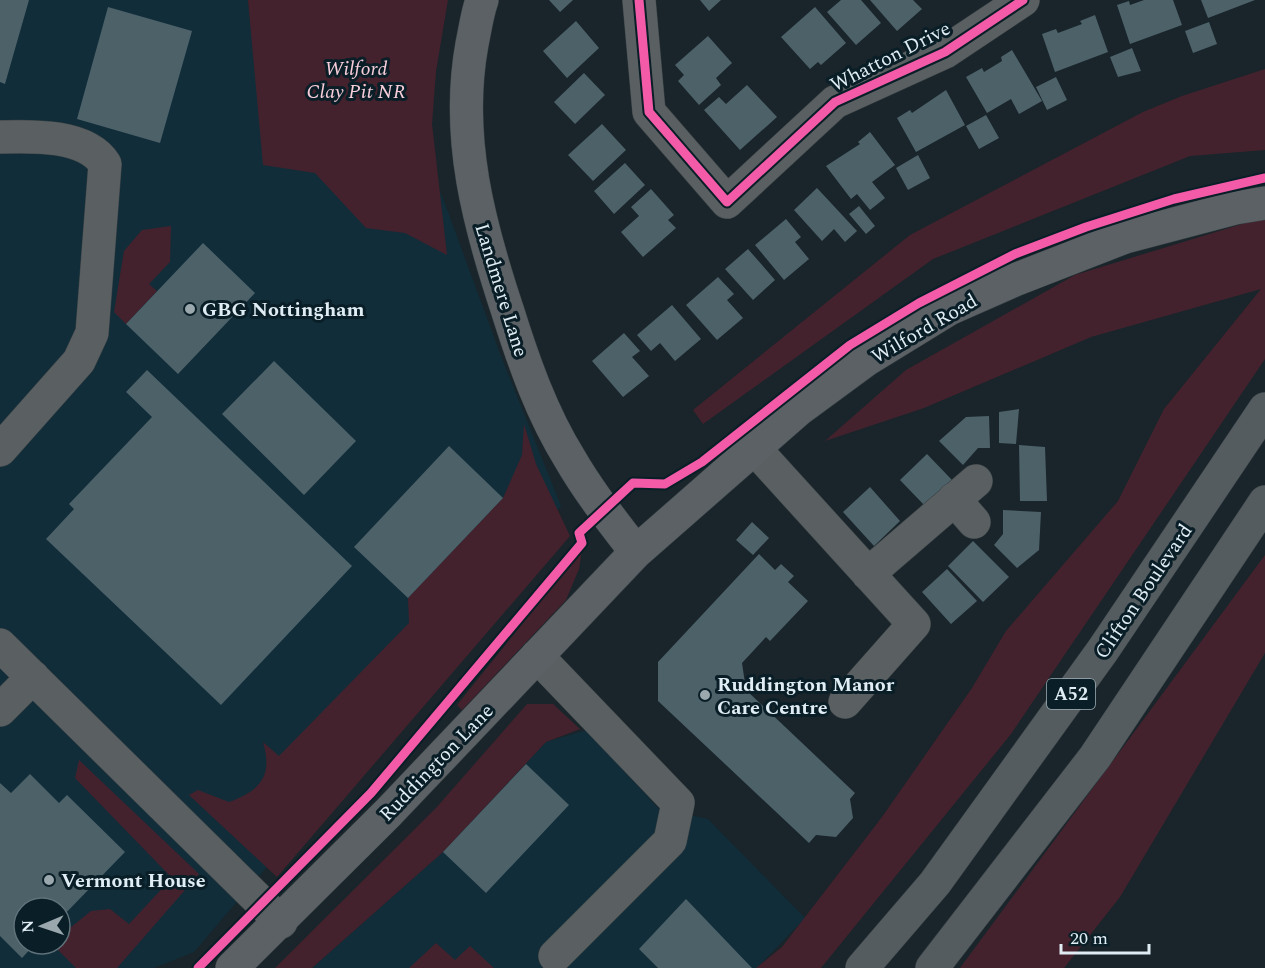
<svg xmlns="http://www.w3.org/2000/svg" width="1265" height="968" font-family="Spectral,serif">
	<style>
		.built { fill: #112d39; fill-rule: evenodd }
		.green { fill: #44222d }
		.building { fill: #4d6169 }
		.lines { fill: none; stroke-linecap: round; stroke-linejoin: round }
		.street-casing { stroke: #374045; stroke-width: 34 }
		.secondary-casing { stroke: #374045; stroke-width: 34 }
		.highway-casing { stroke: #374045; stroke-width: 34 }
		.street { stroke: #5a5f61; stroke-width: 33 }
		.secondary { stroke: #5b6165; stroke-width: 33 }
		.highway { stroke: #545c60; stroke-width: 33 }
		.cycleway-casing { stroke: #091e27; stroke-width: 13 }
		.cycleway { stroke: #f35aa7; stroke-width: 9 }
		.poi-dot { fill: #9aa7ad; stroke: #091e27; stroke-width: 2 }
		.labels { text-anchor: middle; stroke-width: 6; stroke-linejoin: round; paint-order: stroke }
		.shield { fill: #091e27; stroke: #a0afb6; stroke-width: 1.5 }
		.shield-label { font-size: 18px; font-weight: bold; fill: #e0edf4 }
		.street-label { font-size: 20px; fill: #e0edf4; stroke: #091e27 }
		.park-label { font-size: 20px; font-style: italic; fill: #f7ced9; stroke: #091e27 }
		.poi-label { font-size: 20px; font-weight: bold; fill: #e0edf4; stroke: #091e27; text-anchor: start }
	</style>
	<rect width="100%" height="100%" fill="#19252a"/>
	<!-- built -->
	<path class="built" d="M0 0H248L262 143 441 193 501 356 561 506 289 841 194 952 154 968H0ZM24 908H60V944H24Z
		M587 730 659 809 708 819 805 918 757 968H312L443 852 546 742Z"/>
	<!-- green -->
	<path class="green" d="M248 0H448L436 71 432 124 447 255 405 233 366 228 315 173 263 165Z
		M1265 69V150L1190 156 933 259 703 424 693 410 910 235 1143 112 1182 96Z
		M1265 217V359L1011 734 821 968H756L782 947 882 817 972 688 1006 631 1118 501 1164 409 1261 289 1091 337 924 408 825 441 906 370 1075 275Z
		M171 226 170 262 149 284 157 291 126 324 114 312 124 251 142 230Z
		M524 424 536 464 570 536 277 877 189 795 198 790 229 802C261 790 273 776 263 742L279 756 409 623 408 598 503 498 522 455Z
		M582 550 579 569 566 600 462 710 457 705Z
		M1265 555V653L1120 897 1064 968H960Z
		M527 704H553L580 729 546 742 443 852 312 968H275L436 808Z
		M79 760 199 874 117 968H76L52 944H60V936L91 911 110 909 129 924 172 878 75 778Z
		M436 943 455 960 470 946 494 968H409Z"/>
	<!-- building -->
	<path class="building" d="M0 0H29L5 84 0 82Z
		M549 0H573L560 12Z
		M700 0H721L709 11Z
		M841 0H861L881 23 856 45 827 12Z
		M870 0H913L922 9 897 31Z
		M1144 0H1173L1182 25 1130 44 1117 5 1129 1 1130 5Z
		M1201 0H1255L1208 18Z
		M108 7 192 31 160 143 77 119Z
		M815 7 846 43 821 65 818 62 810 69 781 37Z
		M1095 15 1108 52 1055 72 1042 34 1056 29 1058 33 1082 24 1080 21Z
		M576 21 599 48 567 78 543 51Z
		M1209 22 1217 44 1193 53 1185 31Z
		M708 36 732 63 716 78 721 85 699 105 678 81 684 75 675 65Z
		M1132 48 1141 71 1118 77 1110 57Z
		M1012 50 1042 101 1019 114 1011 99 987 113 966 77 982 68 984 72 1002 61 1001 57Z
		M584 73 605 95 575 124 554 102Z
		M1056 77 1067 100 1047 110 1036 87Z
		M747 85 777 117 740 150 704 110 719 97 726 104Z
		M946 90 965 125 916 152 897 118 910 110 912 113Z
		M986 115 999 138 979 149 966 126Z
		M602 124 626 150 593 181 568 155Z
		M870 132 895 165 872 182 885 198 870 210 857 194 851 199 826 166 860 144 858 142Z
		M918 155 930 178 908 190 896 168Z
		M625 163 645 185 614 214 594 191Z
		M817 188 857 231 845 242 834 229 822 241 794 210Z
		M651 189 674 215 668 220 676 228 643 257 621 232 639 216 631 207Z
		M859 206 875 226 866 234 849 214Z
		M786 219 801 237 795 242 809 259 784 280 755 245Z
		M203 243 255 293 178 374 126 324Z
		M748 249 775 280 753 300 725 269Z
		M718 277 734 294 727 300 743 318 717 340 686 305Z
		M672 305 701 339 675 361 660 343 651 351 637 335Z
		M624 333 640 351 632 357 649 376 623 397 592 361Z
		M274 361 356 441 304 495 222 414Z
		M147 370 352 566 221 705 46 539 74 509 69 504 152 417 126 392Z
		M1019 409 1016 444 999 443V412Z
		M989 416 990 448H978L963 465 939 441 966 417Z
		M1019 445 1045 447 1047 501H1020Z
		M449 446 503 498 408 598 354 547Z
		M927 454 952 480 925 506 900 480Z
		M870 487 900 521 874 546 843 512Z
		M1003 510 1041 512 1039 550 1017 568 994 545 1003 534Z
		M752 522 769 538 753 555 736 540Z
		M973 541 1009 577 983 602 948 566Z
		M759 554 775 570 781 564 794 576 788 582 808 601 770 641 766 637 742 663 746 690 855 793 850 799 853 818 836 837 816 835 809 843 658 701V662Z
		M947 569 977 601 951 624 922 592Z
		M526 764 569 805 486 893 443 852Z
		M30 774 59 803 67 795 125 852 60 919V908H24V944H35L22 958 0 936V783L11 793Z
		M686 899 752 968H658L639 949Z"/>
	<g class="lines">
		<defs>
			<path id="street" d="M639 0 649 112 727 202 835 102 945 52 1023 0
				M0 137C32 136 86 134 105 164L92 333 79 361 0 450
				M754 448 914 624 845 702
				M954 499 974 522
				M868 574 976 481
				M0 645 281 922
				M537 656 678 803 670 841 555 956
				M0 710 33 677"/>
			<path id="secondary" d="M482 0C477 14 475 30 472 44 455 137 479 225 508 312 524 363 542 414 570 459 589 492 613 522 636 552
				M232 968 388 813 636 552 798 410 866 360 949 309 1017 279 1125 237 1235 208 1265 203"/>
			<path id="highway" d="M862 968 935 883 1103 650 1265 409
				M932 968 1095 757 1265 502"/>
		</defs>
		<!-- street casing -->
		<use href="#street" class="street-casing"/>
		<!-- secondary casing -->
		<use href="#secondary" class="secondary-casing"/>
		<!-- highway casing -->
		<use href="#highway" class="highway-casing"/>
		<!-- street -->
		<use href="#street" class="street"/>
		<!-- secondary -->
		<use href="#secondary" class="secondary"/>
		<!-- highway -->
		<use href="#highway" class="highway"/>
		<defs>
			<path id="cycleway" d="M639 0 649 112 727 202 835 102 945 52 1023 0
				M198 968 371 793 582 543 579 533 633 483 665 484 702 462 850 345 919 303 1015 254 1086 227 1174 199 1265 178"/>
		</defs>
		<!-- cycleway casing -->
		<use href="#cycleway" class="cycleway-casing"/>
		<!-- cycleway -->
		<use href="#cycleway" class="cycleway"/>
	</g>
	<!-- markers -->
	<g class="poi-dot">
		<circle cx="190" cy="309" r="6"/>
		<circle cx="705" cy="695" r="6"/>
		<circle cx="49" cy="880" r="6"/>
	</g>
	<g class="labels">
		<!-- shield labels -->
		<rect class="shield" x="1047" y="679" width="48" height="30" rx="4.5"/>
		<g class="shield-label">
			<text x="1071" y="700">A52</text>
		</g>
		<!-- street labels -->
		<g class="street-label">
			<text transform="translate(890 56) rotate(-27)" y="7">Whatton Drive</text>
			<text transform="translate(502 290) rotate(73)" y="7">Landmere Lane</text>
			<text transform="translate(924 328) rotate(-30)" y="7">Wilford Road</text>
			<text transform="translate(1143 591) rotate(-56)" y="7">Clifton Boulevard</text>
			<text transform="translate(436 762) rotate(-46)" y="7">Ruddington Lane</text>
		</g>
		<!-- park labels -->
		<g class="park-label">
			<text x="356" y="75">Wilford<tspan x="356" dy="23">Clay Pit NR</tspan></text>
		</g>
		<!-- poi labels -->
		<g class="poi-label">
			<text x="202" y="316">GBG Nottingham</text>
			<text x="717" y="691">Ruddington Manor<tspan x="717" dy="23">Care Centre</tspan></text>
			<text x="61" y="887">Vermont House</text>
		</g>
	</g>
	<!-- north arrow -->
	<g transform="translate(42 926) rotate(268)"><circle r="28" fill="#091e27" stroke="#5f7179" stroke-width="1.5"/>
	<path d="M0-4.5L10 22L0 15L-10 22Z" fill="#9aa7ad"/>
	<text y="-9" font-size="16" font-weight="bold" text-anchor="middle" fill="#e0edf4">N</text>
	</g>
	<!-- scale -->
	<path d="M1061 944v9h88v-9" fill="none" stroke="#e0edf4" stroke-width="3"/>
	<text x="1070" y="944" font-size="18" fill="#e0edf4" stroke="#091e27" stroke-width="4.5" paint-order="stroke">20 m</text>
</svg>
